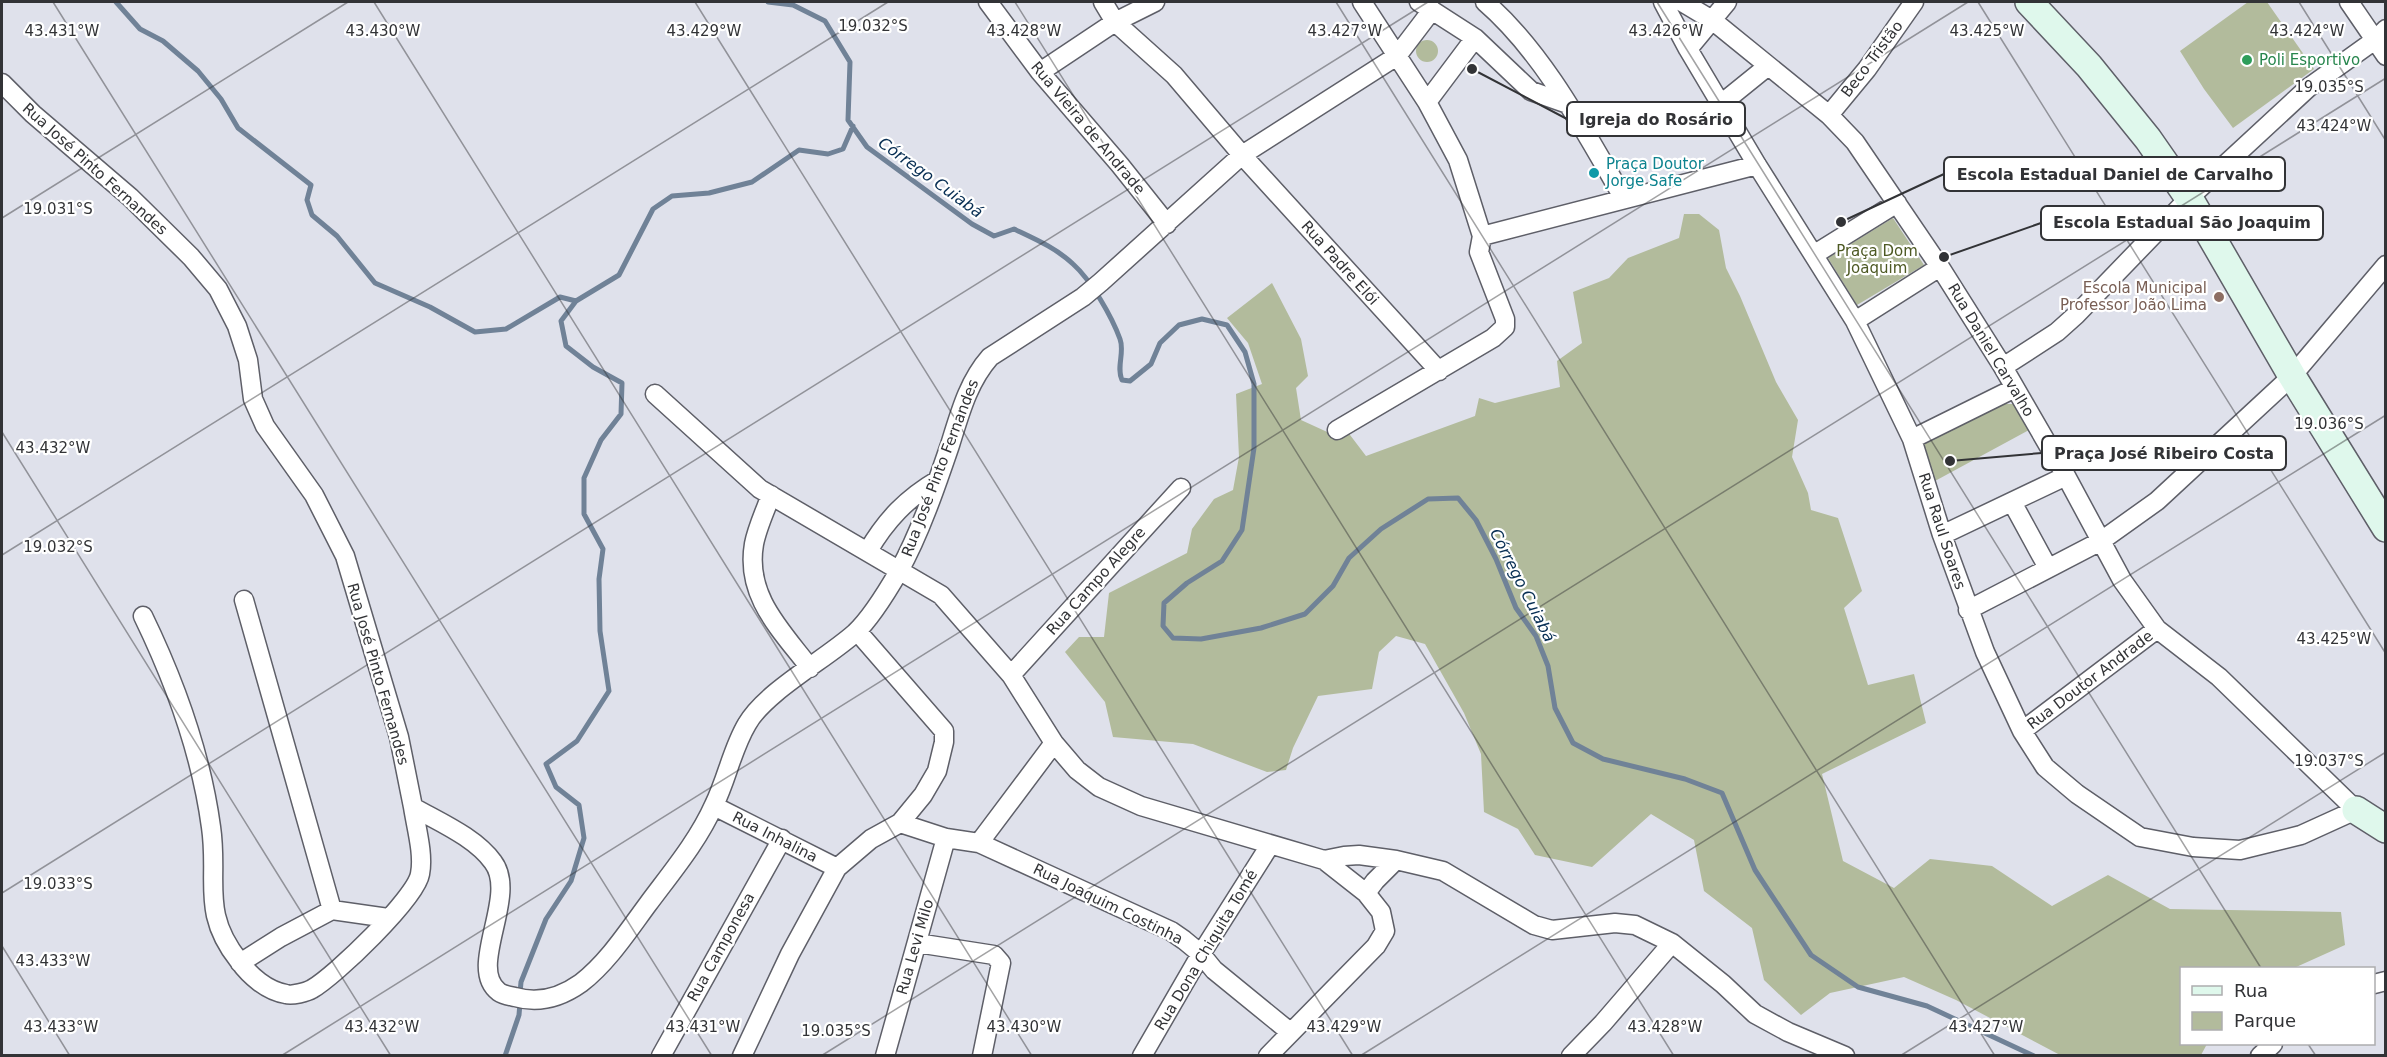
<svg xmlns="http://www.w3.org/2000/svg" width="2387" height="1057" font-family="'DejaVu Sans',sans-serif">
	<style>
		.green { fill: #b2bb9c }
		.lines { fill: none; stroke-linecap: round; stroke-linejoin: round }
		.stream { stroke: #708297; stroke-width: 5 }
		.street-casing { stroke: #5e5f68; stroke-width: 21 }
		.secondary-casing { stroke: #5e5f68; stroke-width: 30 }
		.street { stroke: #fff; stroke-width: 18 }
		.secondary { stroke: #dff8ec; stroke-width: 27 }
		.ticks { fill: none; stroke: #323336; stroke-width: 1.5; stroke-opacity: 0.45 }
		.leisure-dot { fill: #2e9e5b; stroke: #fff; stroke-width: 2 }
		.culture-dot { fill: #0f9aa8; stroke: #fff; stroke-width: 2 }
		.education-dot { fill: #8d6e63; stroke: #fff; stroke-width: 2 }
		.labels { text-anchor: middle; stroke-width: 4.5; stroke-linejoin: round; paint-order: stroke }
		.street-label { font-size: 15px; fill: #323336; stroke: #fff }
		.leisure-label { font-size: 15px; fill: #27864d; stroke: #fff; text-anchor: start }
		.culture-label { font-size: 15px; fill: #0d838f; stroke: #fff; text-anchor: start }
		.park-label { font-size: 15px; fill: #4d5923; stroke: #fff }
		.education-label { font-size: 15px; fill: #785e54; stroke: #fff; text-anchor: end }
		.water-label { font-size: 16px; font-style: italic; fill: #072e53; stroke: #fff }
		.ticks-label { font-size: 15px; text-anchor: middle; fill: #323336; stroke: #fff; stroke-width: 4.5; stroke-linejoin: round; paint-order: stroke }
		.leader { fill: none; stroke: #323336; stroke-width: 2 }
		.callout-dot { fill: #323336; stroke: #fff; stroke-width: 2 }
		.callout { fill: #fff; stroke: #323336; stroke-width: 2 }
		.callout-label { font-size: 16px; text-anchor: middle; font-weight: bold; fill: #323336 }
	</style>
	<rect width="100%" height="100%" fill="#dfe1eb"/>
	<!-- green -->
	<path class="green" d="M2248 2H2267L2314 69 2233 128 2204 89 2180 51Z
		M1416 51a11 11 0 1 1 22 0a11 11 0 1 1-22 0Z
		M1684 214H1699L1719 230 1726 268 1740 296 1776 382 1798 420 1792 457 1808 493 1811 510 1838 518 1862 591 1844 608 1868 685 1914 674 1926 723 1822 774 1843 861 1894 888 1930 859 1992 866 2052 906 2108 875 2170 909 2341 912 2345 945 2294 968H2182V1044H2207L2201 1055H2060L1956 1000 1904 977 1830 993 1801 1015 1764 980 1752 928 1704 891 1694 840 1651 814 1592 867 1535 855 1518 829 1484 812 1481 754 1464 713 1425 644 1396 636 1379 652 1372 689 1318 696 1293 748 1286 770 1267 772 1193 744 1113 737 1105 702 1065 652 1079 637H1104L1109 593 1187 553 1192 529 1214 499 1233 490 1239 457 1236 394 1262 384 1248 343 1227 318 1272 283 1301 339 1308 376 1296 388 1301 420 1336 436 1347 431 1366 456 1475 416 1479 398 1495 403 1560 387 1557 361 1582 343 1573 292 1609 278 1628 258 1679 238Z
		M1893 218 1924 265 1857 305 1828 258Z
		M2001 404H2016L2029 430 1935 481 1923 442Z"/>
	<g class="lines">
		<!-- stream -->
		<path class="stream" d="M116 2 140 29 163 41 198 71 221 99 238 128 311 185 307 200 312 215 337 236 375 283 430 307 475 332 506 329 560 297 576 301
			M768 2 793 5 825 21 850 62 848 120 867 147 972 224 994 236 1014 229C1035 239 1056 248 1073 264 1091 280 1112 317 1120 339 1125 352 1116 367 1122 380L1130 381 1151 364 1160 343 1179 325 1202 319 1227 325 1245 352 1254 384V448L1242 530 1222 561 1187 583 1164 603 1163 626 1173 638 1201 639 1261 628 1305 614 1333 586 1349 558 1381 529 1428 499 1458 498 1476 520 1496 559 1516 608 1536 636 1548 666 1555 708 1573 743 1603 759 1685 779 1722 793 1755 870 1811 955 1858 987 1927 1006 2034 1056
			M520 993 521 982 546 919 571 881 584 838 579 805 556 787 546 764 577 741 609 691 600 631 599 579 603 549 584 514V478L601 440 621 414 622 383 593 367 566 346 561 321 576 301 619 275 653 209 672 196 709 193 752 182 799 150 828 154 843 149 853 126
			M505 1056 519 1015 520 1003"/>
		<defs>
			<path id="street" d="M988 2 1040 72 1120 165 1167 224
				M1103 2 1115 22 1174 75 1242 155 1439 371
				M1362 2 1427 102 1458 160 1482 236
				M1419 2 1475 38 1531 91 1568 104
				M1485 2C1544 53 1585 132 1624 199
				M1663 2 1688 49 1757 165 1855 321 1912 439 1942 535 1985 652 2022 731 2045 767 2077 794 2140 837 2193 847 2240 850 2301 835 2356 810 2219 677 2157 629 2122 580 2066 476 2003 367 1940 267 1855 142 1829 115 1712 20 1682 2
				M2349 2 2386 56
				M1688 49 1727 2
				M1040 72 1115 22 1155 2
				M2 83 33 114 130 197 191 257 218 289 237 326 248 360 253 399 265 426 314 495 345 556 399 737 413 807C439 822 475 837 493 862 519 896 466 968 499 992 503 995 510 996 515 997 539 1004 560 998 581 983 608 962 628 931 648 904 671 873 698 841 714 805 727 779 732 749 747 724 765 692 826 659 855 633 871 618 888 590 899 571 920 533 936 486 950 445 960 413 968 382 990 357L1083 297 1101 282 1242 155 1397 56 1432 10
				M1427 102 1475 38
				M1721 104 1768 66
				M1829 115 1867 69 1914 2
				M1482 236 1757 165
				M1815 254 1897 203
				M1855 321 1940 267
				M2003 367 2057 332 2076 315 2189 198 2308 88 2375 40 2386 29
				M655 394 760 489 941 595 1011 675 1054 743 1077 770 1099 787 1141 806 1324 860 1344 856 1359 855 1396 860 1443 871 1534 925 1552 930 1615 923 1635 925 1672 943 1723 984 1755 1014 1788 1032 1845 1056
				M1337 430 1493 338 1505 327V319L1479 252 1482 236
				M1912 439 2015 388
				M771 495C765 511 757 528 754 544 745 596 781 630 810 668
				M2012 502 2048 568
				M1942 535 2066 476
				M868 551C886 520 907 498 938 480
				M244 600 332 910
				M1968 610 2101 541 2157 501 2292 376 2386 265
				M143 616C175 682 201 753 211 827 219 881 200 912 239 961 250 976 267 991 286 994 292 996 307 992 312 989 335 976 416 898 420 874 424 854 416 827 413 807
				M1011 675 1181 488
				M2022 731 2157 629
				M714 806 837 868
				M900 823 946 838 979 843 1171 931 1184 940 1201 954 1214 970 1290 1032
				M979 843 1054 743
				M1366 893 1375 881 1396 860
				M917 943 994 955 1001 963 982 1056
				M240 963 281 937 332 910 388 918
				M2374 984 2386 981
				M661 1056 782 839
				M742 1056 790 954 837 868 871 839 900 823 923 795 937 771 944 742V731L857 631
				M885 1056 946 838
				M1142 1056 1201 954 1270 845
				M1268 1056 1376 946 1385 931 1381 912 1366 893 1324 860
				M1571 1056 1603 1023 1672 943
				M2260 1056 2273 1044"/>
			<path id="secondary" d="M2029 2 2089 66 2148 139 2189 198 2292 376 2386 528
				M2356 810 2386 829"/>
		</defs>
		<!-- street casing -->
		<use href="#street" class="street-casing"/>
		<!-- secondary casing -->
		<use href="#secondary" class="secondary-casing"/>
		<!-- street -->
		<use href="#street" class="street"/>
		<!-- secondary -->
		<use href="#secondary" class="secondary"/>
	</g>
	<!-- ticks -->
	<path class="ticks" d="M53 2 712 1056M374 2 1032 1056M695 2 1353 1056M1015 2 1674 1056M1336 2 1995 1056M1657 2 2261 968M1978 2 2386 654M2299 2 2386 141M2 218 348 2M2 432 391 1056M2 555 888 2M2 893 1428 2M2 946 70 1056M2308 1044 2316 1056M281 1056 1968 2M821 1056 2386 78M1360 1056 2386 415M1900 1056 2386 752"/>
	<!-- markers -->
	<circle class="leisure-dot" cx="2247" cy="60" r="6"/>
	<circle class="culture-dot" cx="1594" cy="173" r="6"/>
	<circle class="education-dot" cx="2219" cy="297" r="6"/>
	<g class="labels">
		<!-- street labels -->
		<g class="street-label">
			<text transform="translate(1872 59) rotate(-53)" y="5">Beco Tristão</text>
			<text transform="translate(1088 128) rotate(50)" y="5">Rua Vieira de Andrade</text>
			<text transform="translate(95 169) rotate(42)" y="5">Rua José Pinto Fernandes</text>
			<text transform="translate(1340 263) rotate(48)" y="5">Rua Padre Elói</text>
			<text transform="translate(1991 350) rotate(59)" y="5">Rua Daniel Carvalho</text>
			<text transform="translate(940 468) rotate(-69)" y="5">Rua José Pinto Fernandes</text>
			<text transform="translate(1942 531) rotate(72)" y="5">Rua Raul Soares</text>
			<text transform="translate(1096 581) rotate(-48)" y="5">Rua Campo Alegre</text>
			<text transform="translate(378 674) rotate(74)" y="5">Rua José Pinto Fernandes</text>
			<text transform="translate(2090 680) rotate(-37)" y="5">Rua Doutor Andrade</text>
			<text transform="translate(775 837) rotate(27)" y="5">Rua Inhalina</text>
			<text transform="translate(1108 904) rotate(26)" y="5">Rua Joaquim Costinha</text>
			<text transform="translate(721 947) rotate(-61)" y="5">Rua Camponesa</text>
			<text transform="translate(915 947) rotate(-74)" y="5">Rua Levi Milo</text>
			<text transform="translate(1206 950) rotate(-59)" y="5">Rua Dona Chiquita Tomé</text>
		</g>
		<!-- leisure labels -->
		<g class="leisure-label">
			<text x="2259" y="65">Poli Esportivo</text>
		</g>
		<!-- culture labels -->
		<g class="culture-label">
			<text x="1606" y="169">Praça Doutor<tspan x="1606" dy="17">Jorge Safe</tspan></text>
		</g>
		<!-- park labels -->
		<g class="park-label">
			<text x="1877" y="256">Praça Dom<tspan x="1877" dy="17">Joaquim</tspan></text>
		</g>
		<!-- education labels -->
		<g class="education-label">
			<text x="2207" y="293">Escola Municipal<tspan x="2207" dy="17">Professor João Lima</tspan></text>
		</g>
		<!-- water labels -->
		<g class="water-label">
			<text transform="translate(931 177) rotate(36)" y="6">Córrego Cuiabá</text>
			<text transform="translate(1523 585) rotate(63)" y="6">Córrego Cuiabá</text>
		</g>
	</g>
	<g class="ticks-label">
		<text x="873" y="31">19.032°S</text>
		<text x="704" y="36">43.429°W</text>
		<text x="62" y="36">43.431°W</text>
		<text x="383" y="36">43.430°W</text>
		<text x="1024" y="36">43.428°W</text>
		<text x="1345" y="36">43.427°W</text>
		<text x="1666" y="36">43.426°W</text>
		<text x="1987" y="36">43.425°W</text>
		<text x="2307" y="36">43.424°W</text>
		<text x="2329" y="92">19.035°S</text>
		<text x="2334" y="131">43.424°W</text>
		<text x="58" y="214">19.031°S</text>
		<text x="2329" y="429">19.036°S</text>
		<text x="53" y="453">43.432°W</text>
		<text x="58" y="552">19.032°S</text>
		<text x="2334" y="644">43.425°W</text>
		<text x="2329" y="766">19.037°S</text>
		<text x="58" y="889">19.033°S</text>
		<text x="53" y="966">43.433°W</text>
		<text x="61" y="1032">43.433°W</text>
		<text x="382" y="1032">43.432°W</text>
		<text x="703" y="1032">43.431°W</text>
		<text x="1024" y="1032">43.430°W</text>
		<text x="1344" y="1032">43.429°W</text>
		<text x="1665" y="1032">43.428°W</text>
		<text x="1986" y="1032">43.427°W</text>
		<text x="836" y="1036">19.035°S</text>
	</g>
	<!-- callouts -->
	<path class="leader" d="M1472 69L1567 119M1841 222L1944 174M1944 257L2041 223M1950 461L2042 453"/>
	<g class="callout-dot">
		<circle cx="1472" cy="69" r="6"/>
		<circle cx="1841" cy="222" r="6"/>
		<circle cx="1944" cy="257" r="6"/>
		<circle cx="1950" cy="461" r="6"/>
	</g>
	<g class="callout">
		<rect x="1567" y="102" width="178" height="34" rx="6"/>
		<rect x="1944" y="157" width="341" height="34" rx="6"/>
		<rect x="2041" y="206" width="282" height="34" rx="6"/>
		<rect x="2042" y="436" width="244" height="34" rx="6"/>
	</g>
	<g class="callout-label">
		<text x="1656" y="125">Igreja do Rosário</text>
		<text x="2115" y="180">Escola Estadual Daniel de Carvalho</text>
		<text x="2182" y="228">Escola Estadual São Joaquim</text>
		<text x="2164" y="459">Praça José Ribeiro Costa</text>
	</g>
	<!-- border -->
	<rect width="2387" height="1057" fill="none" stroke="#323336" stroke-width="6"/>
	<!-- legend -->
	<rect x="2180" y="967" width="195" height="78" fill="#ffffff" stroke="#adadaf" stroke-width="1.5"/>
	<rect x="2192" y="986" width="30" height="9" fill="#dff8ec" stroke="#adadaf" stroke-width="1.5"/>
	<text x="2234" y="997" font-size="18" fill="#323336">Rua</text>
	<rect x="2192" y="1012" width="30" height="18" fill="#b2bb9c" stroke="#adadaf" stroke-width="1.5"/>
	<text x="2234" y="1027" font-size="18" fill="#323336">Parque</text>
</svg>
